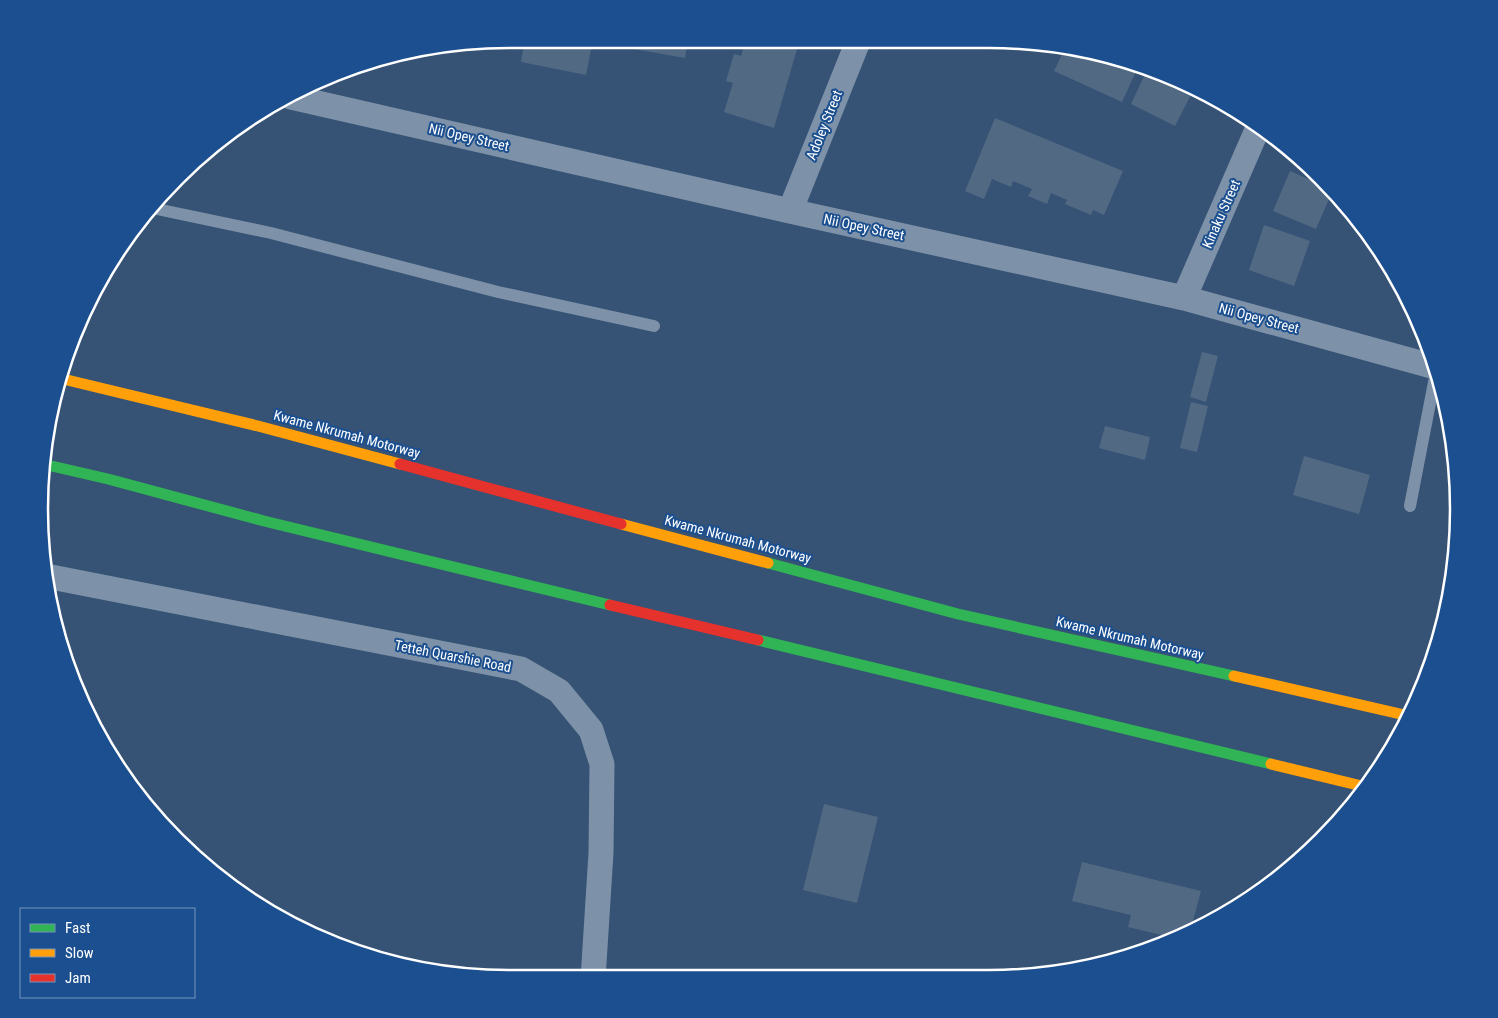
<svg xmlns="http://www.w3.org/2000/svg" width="1498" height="1018" font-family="'Roboto Condensed',sans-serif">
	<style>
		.building { fill: #526984 }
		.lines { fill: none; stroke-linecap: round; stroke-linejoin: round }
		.lane { stroke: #7d92a8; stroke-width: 12 }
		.street { stroke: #7d92a8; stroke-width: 25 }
		.fast { stroke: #30b455; stroke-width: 11 }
		.slow { stroke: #ff9f0a; stroke-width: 11 }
		.jam { stroke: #e5322d; stroke-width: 11 }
		.labels { text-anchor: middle; stroke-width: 4; stroke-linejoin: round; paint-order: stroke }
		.street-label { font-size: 14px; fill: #fff; stroke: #1b4f8f }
		.rim { fill: none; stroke: #fff; stroke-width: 2.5 }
	</style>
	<rect width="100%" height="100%" fill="#365274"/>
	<!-- building -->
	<path class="building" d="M525 39H593L586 75 521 62Z
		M636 39H688L685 58 634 49Z
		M746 39H800L774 128 724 112 733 83 726 81 734 54 741 56Z
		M1066 46 1080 48 1138 67 1122 102 1054 71Z
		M1147 70 1195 87 1175 126 1131 104Z
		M995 118 1123 171 1104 215 1093 210 1091 215 1065 204 1067 200 1051 193 1047 204 1028 196 1032 189 1013 181 1011 187 992 179 984 199 965 191Z
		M1290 171 1333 190 1316 229 1273 211Z
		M1264 225 1310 241 1294 286 1249 270Z
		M1202 352 1218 356 1206 402 1190 397Z
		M1191 402 1208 406 1197 452 1180 448Z
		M1105 426 1150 437 1145 460 1099 448Z
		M1304 456 1370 475 1359 514 1293 495Z
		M824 804 878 817 857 903 803 890Z
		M1082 862 1201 891 1190 932 1178 939 1128 927 1131 915 1072 901Z"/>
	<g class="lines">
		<!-- lane -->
		<path class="lane" d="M152 208 271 233 498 292 654 326
			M1410 506 1436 372"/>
		<!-- street -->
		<path class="street" d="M291 97 790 211 1184 298 1435 367
			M790 211 859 39
			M1184 298 1257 130
			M46 576 521 669 559 691 591 730 602 764 601 853 593 979"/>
		<!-- fast -->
		<path class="fast" d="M43 464 108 479 264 521 610 605
			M768 563 958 614 1234 676
			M758 640 1271 764"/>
		<!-- slow -->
		<path class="slow" d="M63 379 258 426 400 464
			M621 524 768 563
			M1234 676 1409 716
			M1271 764 1366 787"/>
		<!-- jam -->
		<path class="jam" d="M400 464 621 524
			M610 605 758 640"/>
	</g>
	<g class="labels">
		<!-- street labels -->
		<g class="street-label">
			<text transform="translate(824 125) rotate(-68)" y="5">Adoley Street</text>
			<text transform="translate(469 137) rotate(13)" y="5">Nii Opey Street</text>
			<text transform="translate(1221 214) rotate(-66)" y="5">Kinaku Street</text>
			<text transform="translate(864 227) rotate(12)" y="5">Nii Opey Street</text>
			<text transform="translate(1259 318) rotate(15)" y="5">Nii Opey Street</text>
			<text transform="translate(347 434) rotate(15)" y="5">Kwame Nkrumah Motorway</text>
			<text transform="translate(738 539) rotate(15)" y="5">Kwame Nkrumah Motorway</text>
			<text transform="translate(1130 638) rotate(13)" y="5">Kwame Nkrumah Motorway</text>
			<text transform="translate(453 656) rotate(11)" y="5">Tetteh Quarshie Road</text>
		</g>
	</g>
	<!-- crop -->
	<path d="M0 0H1498V1018H0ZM509 48H989A461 461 0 0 1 1450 509V509A461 461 0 0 1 989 970H509A461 461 0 0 1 48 509V509A461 461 0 0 1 509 48Z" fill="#1b4f8f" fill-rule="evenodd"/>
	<path class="rim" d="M509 48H989A461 461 0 0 1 1450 509V509A461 461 0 0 1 989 970H509A461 461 0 0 1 48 509V509A461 461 0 0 1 509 48Z"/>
	<!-- legend -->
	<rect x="20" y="908" width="175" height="90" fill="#1b4f8f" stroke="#7695bc"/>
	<rect x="30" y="924" width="25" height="8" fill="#30b455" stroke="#7695bc"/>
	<text x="65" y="933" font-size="15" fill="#ffffff">Fast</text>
	<rect x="30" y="949" width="25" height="8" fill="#ff9f0a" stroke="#7695bc"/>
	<text x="65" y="958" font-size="15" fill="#ffffff">Slow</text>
	<rect x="30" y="974" width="25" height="8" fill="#e5322d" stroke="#7695bc"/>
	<text x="65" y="983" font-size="15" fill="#ffffff">Jam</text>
</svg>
